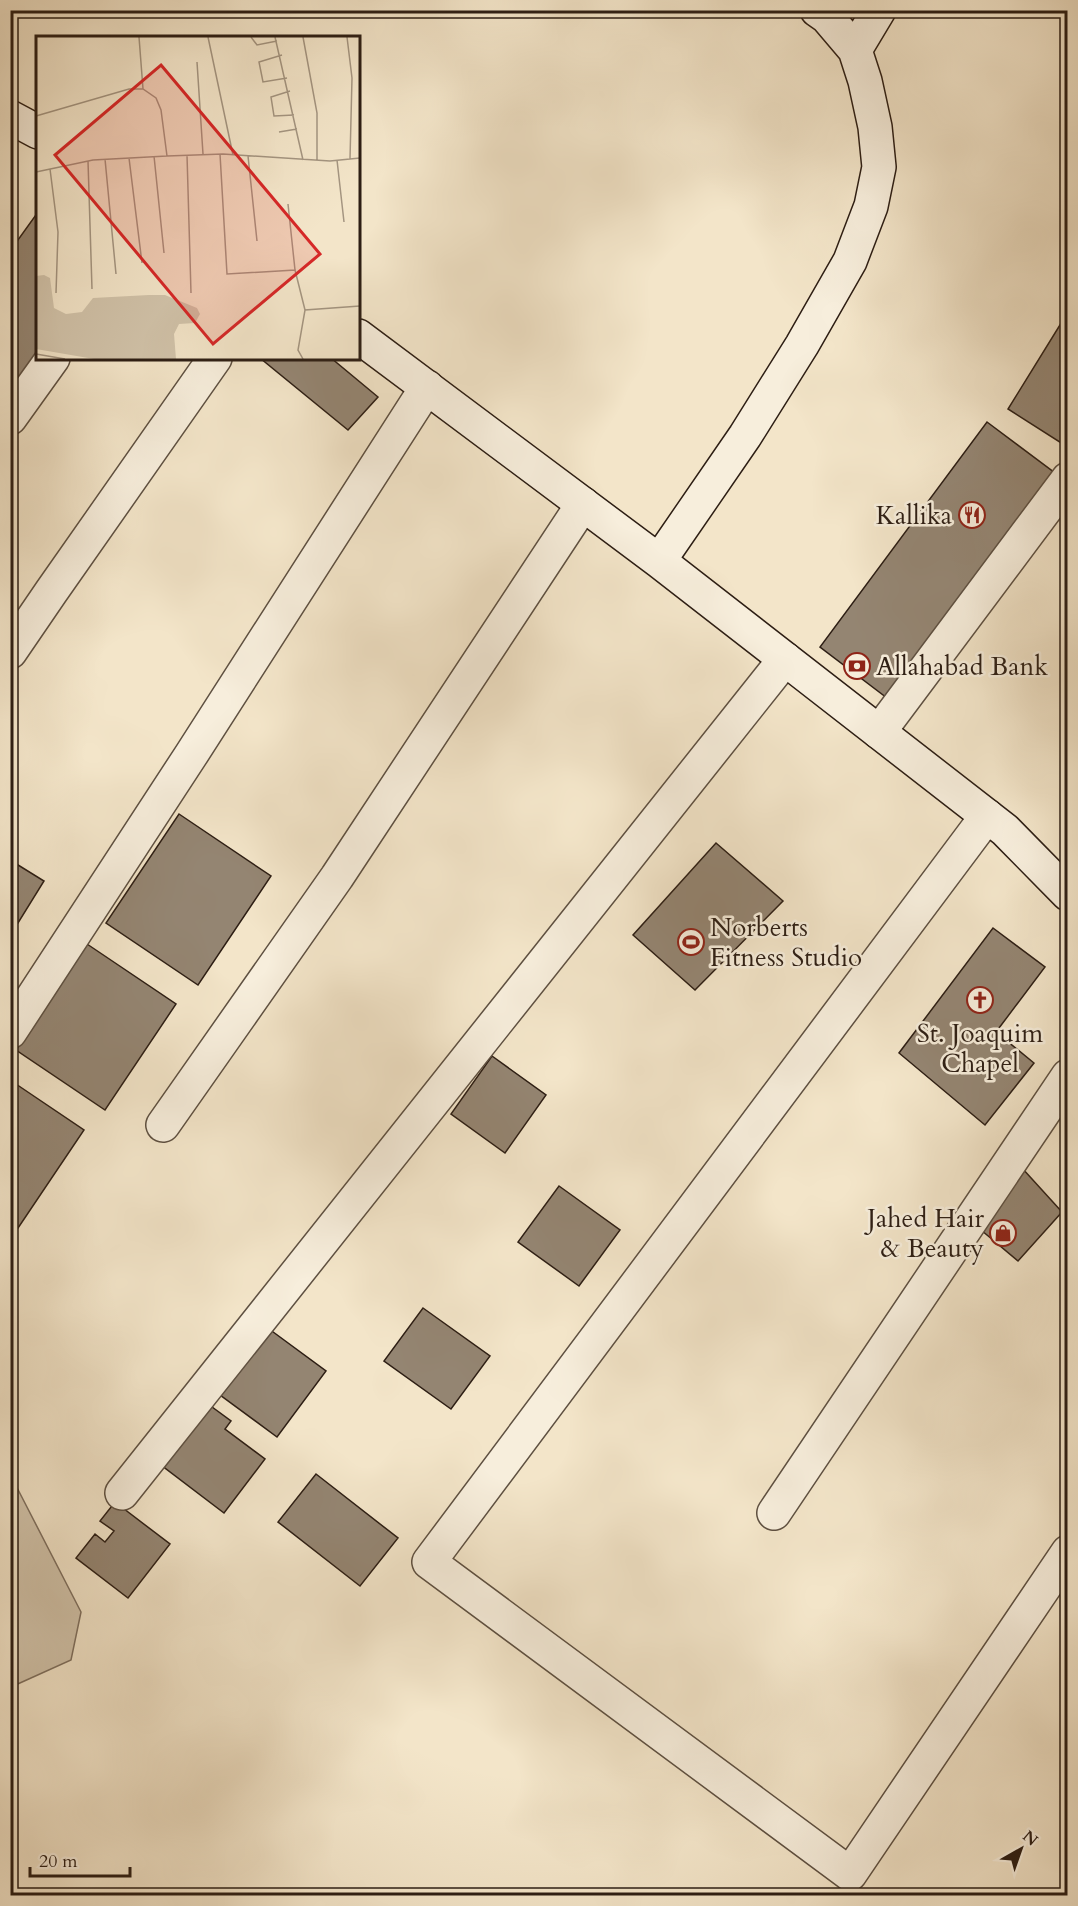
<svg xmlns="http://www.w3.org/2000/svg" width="1078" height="1906" font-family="Cardo,serif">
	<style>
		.green { fill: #d1c3aa; stroke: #7f705f; stroke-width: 1.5 }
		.building { fill: #948572; stroke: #2d1e14; stroke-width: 1.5 }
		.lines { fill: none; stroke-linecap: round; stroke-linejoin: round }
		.street-casing { stroke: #5e5041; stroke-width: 36 }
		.secondary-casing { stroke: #2d1e14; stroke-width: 36 }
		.street { stroke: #f7eedc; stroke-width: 33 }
		.secondary { stroke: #f7eedc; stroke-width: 33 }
		.labels { text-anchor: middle; stroke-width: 5; stroke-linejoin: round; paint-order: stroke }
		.poi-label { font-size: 26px; fill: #2d1e14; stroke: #f7eedc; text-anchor: end }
		.inset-road { fill: none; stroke: #a49581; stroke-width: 1.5 }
		.view { fill: #d62828; fill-opacity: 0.15; stroke: #d62828; stroke-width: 3 }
		.inset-edge { fill: none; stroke: #2d1e14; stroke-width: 3 }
	</style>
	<rect width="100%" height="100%" fill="#f3e5c9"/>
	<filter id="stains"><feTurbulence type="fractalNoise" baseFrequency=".00333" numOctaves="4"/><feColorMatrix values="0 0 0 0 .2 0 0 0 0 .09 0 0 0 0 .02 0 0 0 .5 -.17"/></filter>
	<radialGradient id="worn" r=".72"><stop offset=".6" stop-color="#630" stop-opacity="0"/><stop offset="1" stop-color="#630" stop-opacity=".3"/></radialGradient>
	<!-- green -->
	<path class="green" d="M11 1476 81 1612 71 1660 11 1687Z"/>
	<!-- building -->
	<path class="building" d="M38 212V357L19 383 10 376V251Z
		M1068 312V444L1066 446 1008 409Z
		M260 358H331L378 397 348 430Z
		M987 422 1055 473 887 698 820 647Z
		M179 814 271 876 198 985 106 923Z
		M716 843 783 901 695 990 633 935Z
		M10 860 44 881 18 923 10 918Z
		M993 928 1045 967 996 1032 1034 1063 985 1125 899 1053Z
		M87 944 176 1004 105 1110 16 1050Z
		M492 1056 546 1095 505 1153 451 1114Z
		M10 1080 84 1130 14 1234 10 1232Z
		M1022 1168 1062 1212 1018 1261 975 1225Z
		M559 1186 620 1230 579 1286 518 1242Z
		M423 1308 490 1356 451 1409 384 1361Z
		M265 1326 326 1371 277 1437 216 1392Z
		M208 1404 231 1421 225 1429 265 1459 224 1513 161 1465Z
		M316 1474 398 1538 360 1586 278 1522Z
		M115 1502 170 1544 128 1598 76 1558 95 1534 105 1542 114 1531 100 1521Z"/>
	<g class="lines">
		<defs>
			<path id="street" d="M10 418 53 358
				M10 652 51 592 215 358
				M879 732 1068 479
				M987 816 429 1562 850 1874 1068 1552
				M10 1032 191 755 427 387
				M163 1125 337 877 583 504
				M122 1493 785 659
				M774 1513 1068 1076"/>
			<path id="secondary" d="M855 50 879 10
				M10 117 38 132
				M358 336 659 561 987 816 1005 830 1068 894
				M659 561 745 436 802 345 850 261 871 206 879 167 875 127 865 81 855 50 827 17 817 10"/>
		</defs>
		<!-- street casing -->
		<use href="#street" class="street-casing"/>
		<!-- secondary casing -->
		<use href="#secondary" class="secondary-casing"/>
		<!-- street -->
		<use href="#street" class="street"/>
		<!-- secondary -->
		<use href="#secondary" class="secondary"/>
	</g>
	<!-- icons -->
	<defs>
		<symbol id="restaurant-ring" viewBox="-11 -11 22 22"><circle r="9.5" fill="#f7eedc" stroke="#8f2418" stroke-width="1.5"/><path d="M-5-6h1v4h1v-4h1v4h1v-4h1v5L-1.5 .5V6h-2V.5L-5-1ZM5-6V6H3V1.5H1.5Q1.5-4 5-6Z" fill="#8f2418"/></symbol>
		<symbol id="bank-ring" viewBox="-11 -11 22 22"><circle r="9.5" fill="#f7eedc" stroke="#8f2418" stroke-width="1.5"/><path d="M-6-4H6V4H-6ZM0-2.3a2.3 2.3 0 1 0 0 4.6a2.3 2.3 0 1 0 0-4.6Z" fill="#8f2418"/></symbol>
		<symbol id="stadium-ring" viewBox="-11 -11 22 22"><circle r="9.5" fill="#f7eedc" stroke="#8f2418" stroke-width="1.5"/><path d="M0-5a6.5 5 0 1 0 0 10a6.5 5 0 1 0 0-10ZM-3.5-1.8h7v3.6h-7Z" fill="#8f2418"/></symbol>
		<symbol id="church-ring" viewBox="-11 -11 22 22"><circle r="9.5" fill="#f7eedc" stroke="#8f2418" stroke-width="1.5"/><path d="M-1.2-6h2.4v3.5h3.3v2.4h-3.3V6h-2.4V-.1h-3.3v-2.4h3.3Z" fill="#8f2418"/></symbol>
		<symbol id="shop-ring" viewBox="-11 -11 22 22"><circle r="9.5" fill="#f7eedc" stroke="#8f2418" stroke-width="1.5"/><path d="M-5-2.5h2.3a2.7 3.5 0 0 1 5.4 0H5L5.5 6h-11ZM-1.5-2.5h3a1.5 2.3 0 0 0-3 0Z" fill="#8f2418"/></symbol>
	</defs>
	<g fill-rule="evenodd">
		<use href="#restaurant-ring" x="957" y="500" width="30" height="30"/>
		<use href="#bank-ring" x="842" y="651" width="30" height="30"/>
		<use href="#stadium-ring" x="676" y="927" width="30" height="30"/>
		<use href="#church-ring" x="965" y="985" width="30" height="30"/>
		<use href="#shop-ring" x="988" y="1218" width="30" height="30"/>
	</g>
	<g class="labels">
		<!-- poi labels -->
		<g class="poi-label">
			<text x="952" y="524">Kallika</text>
			<text x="876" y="675" text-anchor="start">Allahabad Bank</text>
			<text x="710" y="936" text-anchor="start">Norberts<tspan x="710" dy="30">Fitness Studio</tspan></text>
			<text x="980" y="1042" text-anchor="middle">St. Joaquim<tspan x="980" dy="30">Chapel</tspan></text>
			<text x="984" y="1227">Jahed Hair<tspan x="984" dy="30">&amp; Beauty</tspan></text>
		</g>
	</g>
	<!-- overview -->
	<g transform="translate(36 36)">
		<rect width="324" height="324" fill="#f3e5c9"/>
		<path d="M8 239 14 242 18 272 30 278 46 276 57 262 113 259H129L161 272 164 278 159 287 143 288 138 298 140 323H58L0 313V240Z" fill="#d1c3aa"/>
		<path class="inset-road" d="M103 1 107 53M172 1 197 119M215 1 221 9 241 5M239 1 267 124M267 1 281 77V125M311 1 316 42 314 123M246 19 223 26 227 46 251 42M161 26 167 118M254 55 235 61 238 80 258 79M0 80 93 53H107L120 62 125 74 131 120M243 96 261 93M184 118 191 238 259 234 252 168M151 119 155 257M118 120 128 217M212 120 221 205M93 122 106 227M69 123 80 238M301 124 308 186M52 125 56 253M14 133 22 196 20 257M0 136 57 124 131 120 187 118 294 125 324 122M259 234 269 274M0 318 29 323M267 323 262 314 269 274 324 270"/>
		<path class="view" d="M125 29 284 218 177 308 19 119Z"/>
		<rect width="324" height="324" class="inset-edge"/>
	</g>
	<!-- margin -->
	<rect width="1078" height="1906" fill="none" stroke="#f3e5c9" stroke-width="36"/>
	<rect x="12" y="12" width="1054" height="1882" fill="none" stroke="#2d1e14" stroke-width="3"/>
	<rect x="18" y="18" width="1042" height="1870" fill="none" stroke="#2d1e14" stroke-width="1.5"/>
	<!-- north arrow -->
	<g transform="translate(1021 1849) rotate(40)" stroke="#f7eedc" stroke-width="4.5" paint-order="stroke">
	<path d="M0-4.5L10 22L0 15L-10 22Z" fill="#2d1e14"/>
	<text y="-9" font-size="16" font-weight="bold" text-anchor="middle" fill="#2d1e14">N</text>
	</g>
	<!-- scale -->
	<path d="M30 1867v9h100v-9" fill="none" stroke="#2d1e14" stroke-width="3"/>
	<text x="39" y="1867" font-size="18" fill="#2d1e14" stroke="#f7eedc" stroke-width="4.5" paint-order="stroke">20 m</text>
	<rect width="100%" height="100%" filter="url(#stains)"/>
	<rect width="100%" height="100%" fill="url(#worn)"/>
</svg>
